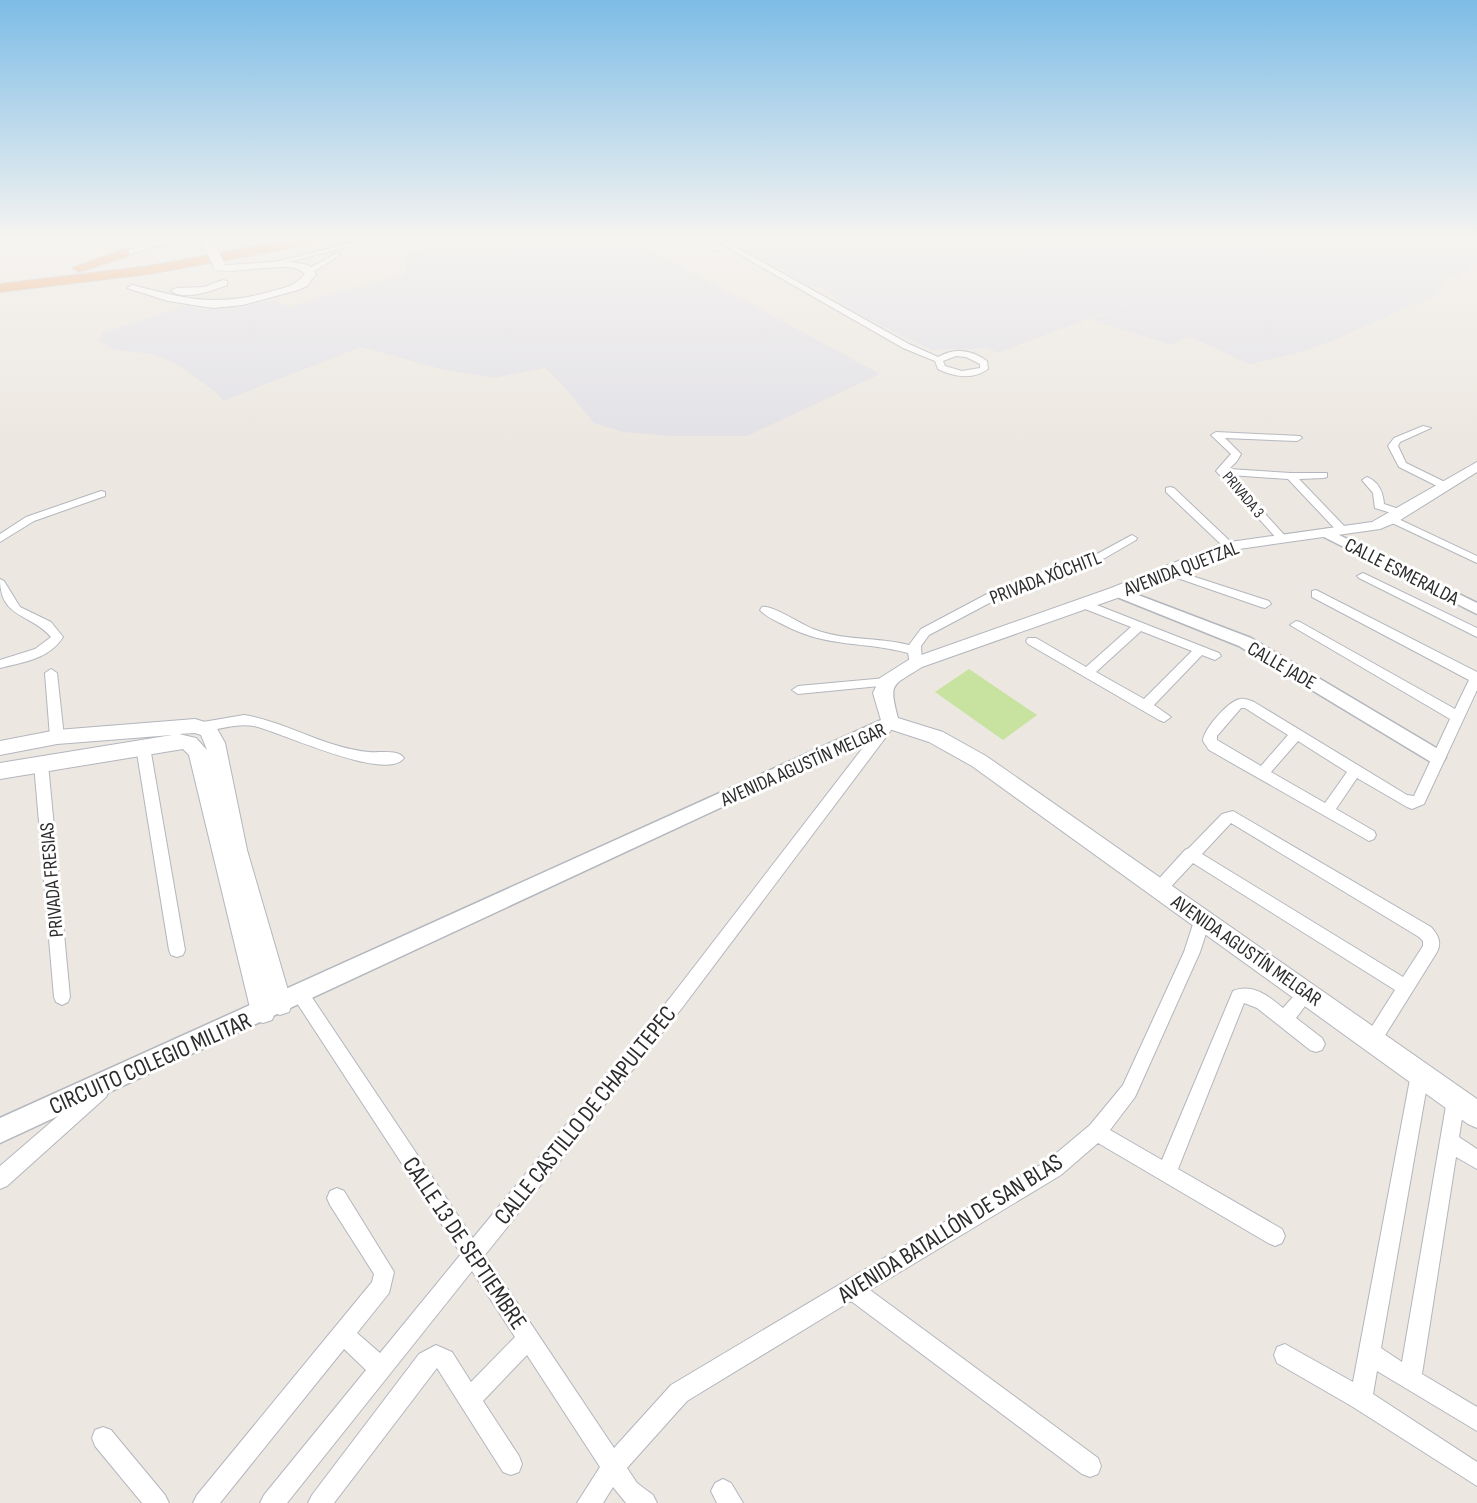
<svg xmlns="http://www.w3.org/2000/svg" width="1477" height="1503" font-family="'Sofia Sans Condensed',sans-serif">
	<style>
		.industrial { fill: #e1e0e6 }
		.pitch { fill: #c7e39f }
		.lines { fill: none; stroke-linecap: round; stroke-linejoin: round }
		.minor-casing { stroke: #b3b6be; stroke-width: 2 }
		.tertiary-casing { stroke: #b3b6be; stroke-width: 3 }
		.secondary-casing { stroke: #b3b6be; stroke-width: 2 }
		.motorway-casing { stroke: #c4c4c4; stroke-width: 2 }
		.minor { fill: #fff; fill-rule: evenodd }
		.tertiary { fill: #fff; fill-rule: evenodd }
		.secondary { fill: #fff; fill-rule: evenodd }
		.motorway { fill: #efa268; fill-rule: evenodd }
		.secondary-bridge-casing { stroke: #b3b6be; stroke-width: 13; stroke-linecap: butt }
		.secondary-bridge { stroke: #fff; stroke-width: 11 }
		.labels { text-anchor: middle; stroke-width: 6; stroke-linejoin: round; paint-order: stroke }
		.far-street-label { font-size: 16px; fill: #2c2c2c; stroke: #fff }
		.street-label { font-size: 20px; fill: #2c2c2c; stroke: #fff }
		.near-street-label { font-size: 24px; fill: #2c2c2c; stroke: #fff }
	</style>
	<rect width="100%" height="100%" fill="#ece7e0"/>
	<!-- industrial -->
	<path class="industrial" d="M31 237H95L50 249Z
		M466 237H627L880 374 747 436H671L623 432 594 423 562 384 545 368 494 378 445 370 361 347 223 401 216 392 175 363 153 354 114 350 99 340 104 332 188 305 202 309 243 307 274 300 288 308 315 298 405 275 407 267 402 256 419 249Z
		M759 237H1477V264L1457 276H1447L1436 295 1332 341 1297 353 1249 364 1189 336 1172 345 1091 320 1158 293 997 353 988 348 932 350 844 308 846 307 835 301 839 298 822 288 811 287 740 246 739 243Z"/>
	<!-- pitch -->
	<path class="pitch" d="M969 669 1037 715 1003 740 935 692Z"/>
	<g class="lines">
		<defs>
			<path id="minor" d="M374 237H387L276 265 272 263Z
				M392 237H405L375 246 372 244Z
				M693 237H702L721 250 716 251Z
				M709 237H718L909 344 938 357C955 347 972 350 987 361L988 369C973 380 954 377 938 369L935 361 903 348ZM956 356 966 357 980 364V368L962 371 945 366 943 361Z
				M337 253 341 255 339 256 313 272 306 270Z
				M1423 426 1431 428 1400 442 1398 446 1406 463 1449 484V488H1441L1399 467 1388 446 1394 438Z
				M1216 432 1300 436 1302 438 1297 441 1225 438 1241 454 1237 461 1229 469 1291 473H1327V477L1324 478 1299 479 1347 529V533H1339L1288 479 1230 475 1287 538 1286 540H1278L1216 471 1231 454 1211 435Z
				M1367 477C1379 482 1383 492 1384 504L1405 511V515L1401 516 1375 508 1373 493 1362 480Z
				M1170 487 1174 488 1233 544V548H1225L1166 492V488Z
				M101 491 105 492V496L34 521 0 542V534L26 517Z
				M1392 516 1477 556V563L1388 521 1387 519Z
				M1132 535 1137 538 1136 540 1105 558 1012 591 929 635 921 646 922 663 916 667 910 663 908 653C864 641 827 648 784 625 776 621 766 617 760 610L762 607C773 605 800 624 813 629 843 641 878 637 909 645L921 629 1004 585 1097 554Z
				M1167 568 1269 601 1271 604 1265 608 1261 607 1163 573 1161 571Z
				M1363 573 1477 628V637L1359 578 1357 576Z
				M0 579 4 581 20 607 51 622 63 637C49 659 24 662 0 668V660L35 649 51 637C31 613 0 619 0 579Z
				M1316 590 1477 672V690L1424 804 1412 809 1407 807 1357 778 1336 809 1374 831 1376 835 1374 839 1369 841 1209 750 1203 741C1203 730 1228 701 1240 699 1244 698 1249 700 1254 702L1407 795 1414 796 1450 719 1290 625 1296 621 1300 622 1455 709 1469 680 1312 597V591ZM1241 708H1245L1288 735 1261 766 1217 740V736ZM1298 741 1347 772 1325 803 1271 772Z
				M1084 600 1219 653 1221 656 1215 660 1202 655 1154 705 1171 717 1164 722 1159 720 1028 644 1026 641 1028 638H1036L1086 667 1131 627 1080 607 1078 604 1080 601ZM1141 631 1192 651 1144 699 1096 672Z
				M51 669 57 673 64 737 57 742 50 737 45 673Z
				M886 678 892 682 890 685 798 694 792 690 798 686Z
				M244 715C287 722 325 748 369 752 379 753 398 749 404 758 387 783 278 731 254 726 238 723 219 729 203 732L196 727 203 722Z
				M890 717 897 722 895 725 682 1008 485 1255 614 1448 671 1385 1047 1161 1090 1125 1123 1085 1184 952 1195 918 1197 913 1203 911 1209 913 1211 918 1200 952 1135 1097 1110 1130 1162 1160 1233 991C1252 983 1269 996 1283 1008L1301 988 1307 985 1313 988 1315 993 1296 1018 1322 1038 1325 1044 1322 1050 1316 1052 1310 1050 1257 1008 1244 1003 1178 1169 1282 1229 1285 1236 1282 1243 1275 1246 1268 1243 1098 1143 1061 1175 870 1290 1098 1458 1101 1466 1098 1474 1090 1477 1082 1474 851 1301 687 1401 627 1468 637 1483 653 1495 657 1503H626L613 1487 603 1503H577L600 1467 527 1355 483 1401 519 1456 522 1464 519 1472 511 1475 503 1472 437 1368 334 1503H308L312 1495 419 1354 436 1345 452 1352 471 1382 515 1337 472 1271 287 1503H260L264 1495 366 1370 344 1349 220 1503H193L197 1495 372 1282 374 1274 330 1205 327 1198 330 1191 337 1188 344 1191 394 1272 389 1293 357 1333 380 1353 461 1254 295 1000 293 995 295 990 301 987 307 990 473 1238 670 998 885 719Z
				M143 742 150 747 185 950 183 955 177 957 171 955 169 950 136 747Z
				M41 759 46 760 48 764 70 997 68 1002 62 1005 56 1002 54 997 34 764 36 760Z
				M1233 811 1431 927C1438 935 1442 942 1437 952L1379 1045 1373 1047 1367 1045 1364 1039 1395 990 1193 863 1165 893 1160 894 1155 893 1152 888 1155 883 1185 850 1189 848 1222 814ZM1231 823 1419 937 1423 941V946L1403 977 1202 854Z
				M1420 1065 1426 1068 1429 1074 1381 1348 1402 1362 1447 1100 1450 1094 1456 1091 1462 1094 1465 1100 1459 1137 1477 1149V1169L1456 1157 1422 1374 1477 1407V1431L1377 1371 1373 1394 1477 1462V1486L1353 1407 1277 1363 1274 1355 1277 1347 1285 1344 1353 1382 1411 1074 1414 1068Z
				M100 1082 106 1085 109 1091 106 1097 7 1186 0 1189V1166L94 1085Z
				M103 1427 111 1430 165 1495 169 1503H142L95 1446 92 1438 95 1430Z
				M723 1479 731 1483 743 1503H717L711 1491 715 1483Z"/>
			<path id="tertiary" d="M1327 529 1477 603V614L1322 536V530Z
				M1117 587 1251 638 1443 752 1446 757 1443 762H1431L1239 646 1112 595 1109 592 1112 589Z
				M890 716 896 718 899 722 896 726 0 1143V1118Z"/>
			<path id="secondary" d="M168 237H186L124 256 119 253Z
				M198 237H208L215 246 206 248Z
				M284 261 309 265 316 274 307 286 298 290 243 305 213 308 168 301 127 288 132 285C187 299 213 307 269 292 283 288 296 286 305 274 292 258 240 275 217 270V266Z
				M223 280 227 281V285C212 291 184 301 171 291L176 288 204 287Z
				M1477 462V472L1397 522 1380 529 1232 550 1123 596 922 667C893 686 888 681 898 718L943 732 986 756 1477 1099V1128L1468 1124 972 766 929 742 883 727 873 693 880 678 910 659 1111 588 1223 543 1372 522Z
				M195 719 215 725 225 743 247 850 292 1004 289 1012 280 1015 275 1013 272 1020 263 1023 254 1020 251 1012 189 755 183 749 0 779V763L172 735 57 744 0 755V741L57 730ZM195 733 201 735 207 750 196 738 179 734Z"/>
			<path id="motorway" d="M305 237H335L329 241 149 274 0 292V284L149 266Z
				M124 249 129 250V256L79 272 72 268Z"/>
		</defs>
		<!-- minor casing -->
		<use href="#minor" class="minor-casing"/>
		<!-- tertiary casing -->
		<use href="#tertiary" class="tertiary-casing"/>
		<!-- secondary casing -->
		<use href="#secondary" class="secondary-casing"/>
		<!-- motorway casing -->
		<use href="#motorway" class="motorway-casing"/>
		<!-- minor -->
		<use href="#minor" class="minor"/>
		<!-- tertiary -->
		<use href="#tertiary" class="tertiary"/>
		<!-- secondary -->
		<use href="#secondary" class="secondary"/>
		<!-- motorway -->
		<use href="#motorway" class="motorway"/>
		<defs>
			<path id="secondary-bridge" d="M210 246 219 265"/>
		</defs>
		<!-- secondary-bridge casing -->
		<use href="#secondary-bridge" class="secondary-bridge-casing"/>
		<!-- secondary-bridge -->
		<use href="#secondary-bridge" class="secondary-bridge"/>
	</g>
	<!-- sky -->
	<linearGradient id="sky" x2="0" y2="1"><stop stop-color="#7dbce6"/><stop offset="0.53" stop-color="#f6f4f1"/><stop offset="1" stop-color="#f6f4f1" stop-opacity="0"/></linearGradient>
	<rect width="1477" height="448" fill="url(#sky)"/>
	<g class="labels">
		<!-- far-street labels -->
		<g class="far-street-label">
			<text transform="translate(1244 494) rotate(50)" y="6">PRIVADA 3</text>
		</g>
		<!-- street labels -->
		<g class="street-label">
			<text transform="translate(1181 568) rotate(-21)" y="7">AVENIDA QUETZAL</text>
			<text transform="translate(1402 571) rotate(27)" y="7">CALLE ESMERALDA</text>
			<text transform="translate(1045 577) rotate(-21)" y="7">PRIVADA XÓCHITL</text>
			<text transform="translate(1282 665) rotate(30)" y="7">CALLE JADE</text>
			<text transform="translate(803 764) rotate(-24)" y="7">AVENIDA AGUSTÍN MELGAR</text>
			<text transform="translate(51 880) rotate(-95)" y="7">PRIVADA FRESIAS</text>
			<text transform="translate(1247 950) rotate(35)" y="7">AVENIDA AGUSTÍN MELGAR</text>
		</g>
		<!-- near-street labels -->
		<g class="near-street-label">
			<text transform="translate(150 1063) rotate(-24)" y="8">CIRCUITO COLEGIO MILITAR</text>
			<text transform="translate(585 1115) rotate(-51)" y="8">CALLE CASTILLO DE CHAPULTEPEC</text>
			<text transform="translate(950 1228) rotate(-32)" y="8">AVENIDA BATALLÓN DE SAN BLAS</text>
			<text transform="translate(465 1243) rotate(56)" y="8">CALLE 13 DE SEPTIEMBRE</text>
		</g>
	</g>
</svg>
